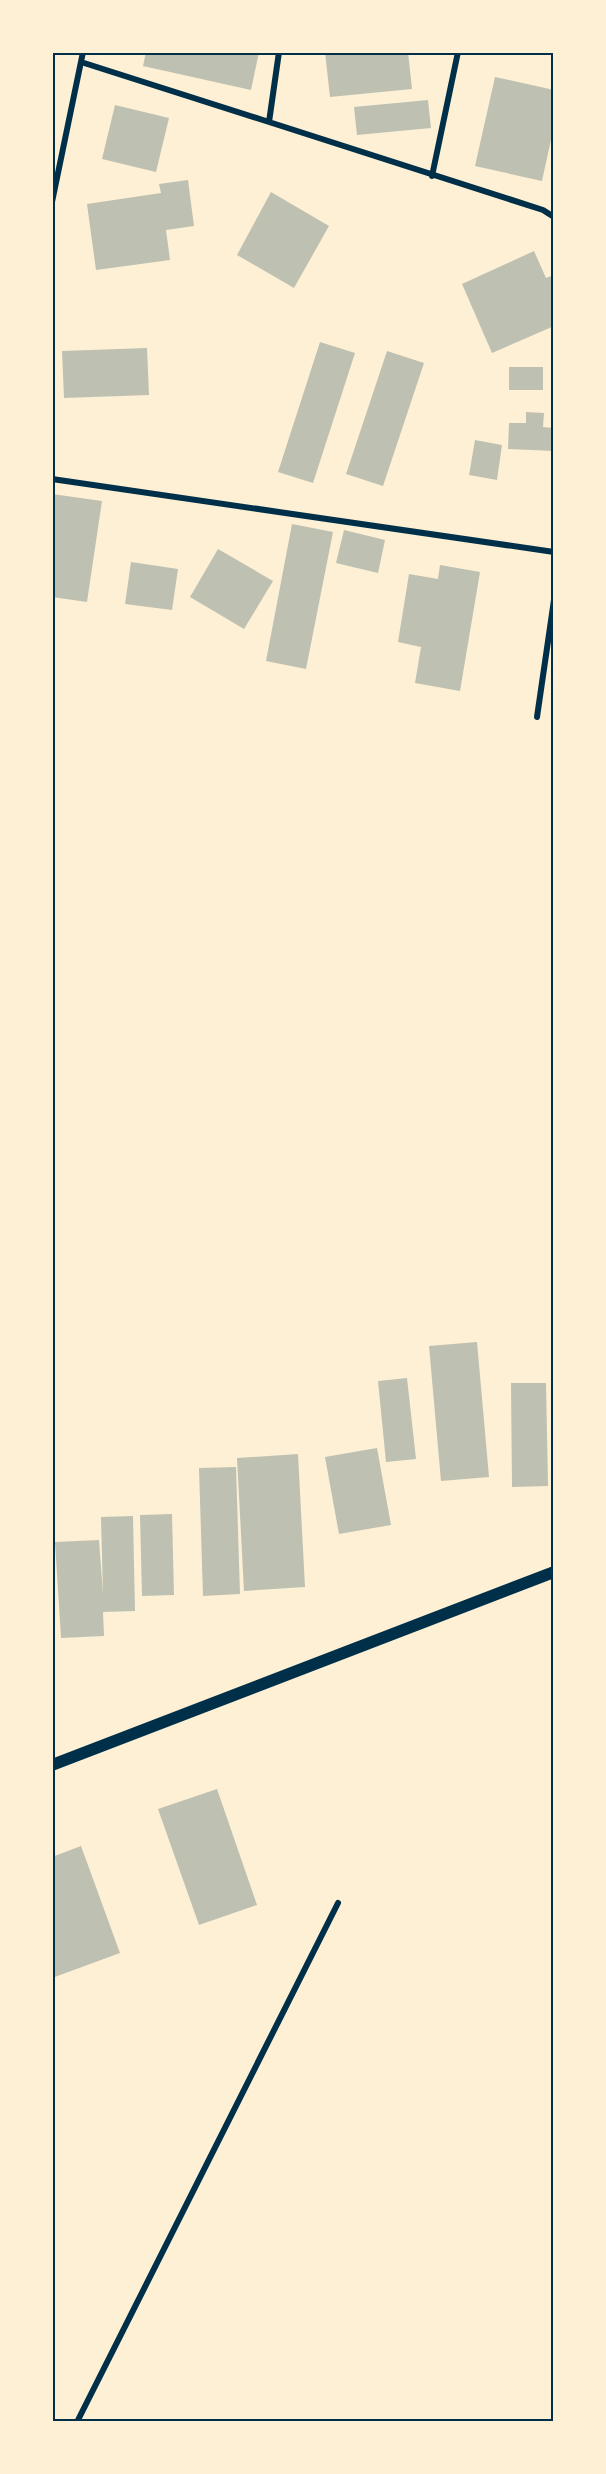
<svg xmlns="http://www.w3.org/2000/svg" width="606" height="2474" font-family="Spectral,serif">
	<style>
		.building { fill: #bec0b2 }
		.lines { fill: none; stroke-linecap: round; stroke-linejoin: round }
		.minor { stroke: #003049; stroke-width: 6 }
		.secondary { stroke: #003049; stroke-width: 12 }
		.neatline { fill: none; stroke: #003049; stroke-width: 2 }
	</style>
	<rect width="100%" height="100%" fill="#fdf0d5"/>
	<!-- building -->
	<path class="building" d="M146 52H259L251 90 143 66Z
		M325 52H408L412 89 330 97Z
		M495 77 554 90V126L542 181 475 166Z
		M428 100 431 128 357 135 354 107Z
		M115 105 169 118 156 172 102 159Z
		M188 180 194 226 166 230 170 260 96 270 87 204 161 193 159 184Z
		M271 192 329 226 294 288 237 255Z
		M534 251 546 278 554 275V326L492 353 462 284Z
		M320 342 355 353 313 483 278 472Z
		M147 348 149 395 64 398 62 351Z
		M387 351 424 363 383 486 346 474Z
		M509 367H543V390H509Z
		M526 412 544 413 543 427 554 428V451L508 449 509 423H526Z
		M475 440 502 445 497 480 469 475Z
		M52 494 102 501 87 602 52 597Z
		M292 524 333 532 306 669 266 661Z
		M344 530 385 540 378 573 336 563Z
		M218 549 273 581 244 629 190 597Z
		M131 562 178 569 172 610 125 604Z
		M440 565 480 572 460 691 415 683 421 647 398 642 409 574 438 579Z
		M477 1342 489 1477 441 1481 429 1346Z
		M407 1378 416 1459 386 1462 378 1381Z
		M511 1383H546L548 1486 512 1487Z
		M377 1448 391 1525 339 1534 325 1457Z
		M298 1454 305 1587 244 1591 237 1458Z
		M236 1467 240 1594 203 1596 199 1468Z
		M172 1514 174 1595 142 1596 140 1515Z
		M133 1516 135 1611 103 1612 104 1636 61 1638 55 1542 99 1540 103 1594 101 1517Z
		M217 1789 257 1905 199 1925 158 1809Z
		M81 1846 120 1953 52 1978V1857Z"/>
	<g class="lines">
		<!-- minor -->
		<path class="minor" d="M279 52 269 122 543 210 554 217
			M81 62 269 122
			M432 176 458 52
			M52 202 83 52
			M52 479 554 552
			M537 717 554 600
			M77 2422 338 1903"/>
		<!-- secondary -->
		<path class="secondary" d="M52 1765 554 1572"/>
	</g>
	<!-- border -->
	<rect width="606" height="2474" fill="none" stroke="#fdf0d5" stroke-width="108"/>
	<rect x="54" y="54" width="498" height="2366" class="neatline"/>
</svg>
